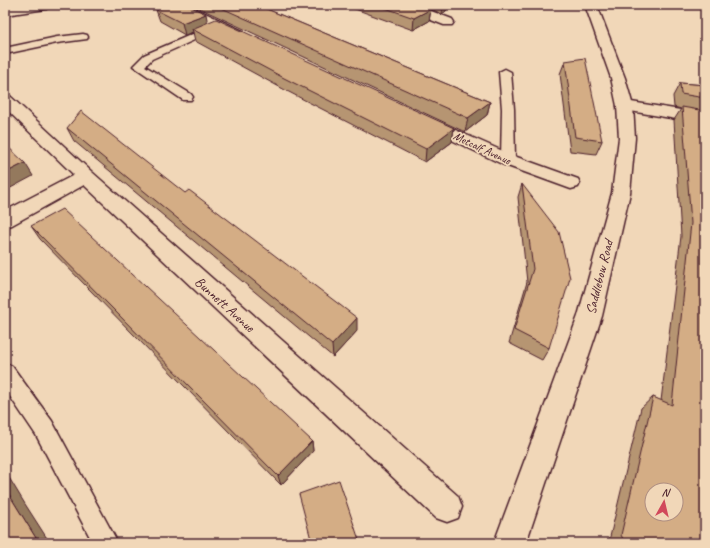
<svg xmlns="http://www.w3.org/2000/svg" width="710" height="548" font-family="Caveat,sans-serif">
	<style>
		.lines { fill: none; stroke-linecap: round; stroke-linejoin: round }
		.service-casing { stroke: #4a1f2b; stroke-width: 3 }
		.minor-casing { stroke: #4a1f2b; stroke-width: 3 }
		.tertiary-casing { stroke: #4a1f2b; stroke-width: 3 }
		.service { fill: #f1d7b8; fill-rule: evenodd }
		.minor { fill: #f1d7b8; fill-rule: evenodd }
		.tertiary { fill: #f1d7b8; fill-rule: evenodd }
		.wall { fill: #b69572; stroke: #4a1f2b }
		.shaded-wall { fill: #94795d; stroke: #4a1f2b }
		.building { fill: #d4ad85; stroke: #4a1f2b; fill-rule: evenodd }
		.labels { text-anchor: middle; stroke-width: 3.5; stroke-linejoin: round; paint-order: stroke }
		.far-street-label { font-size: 12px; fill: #4a1f2b; stroke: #f1d7b8 }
		.street-label { font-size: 14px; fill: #4a1f2b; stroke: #f1d7b8 }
	</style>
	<rect width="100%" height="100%" fill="#f1d7b8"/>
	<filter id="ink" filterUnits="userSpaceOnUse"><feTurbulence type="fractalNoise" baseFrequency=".025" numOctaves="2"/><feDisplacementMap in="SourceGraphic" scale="8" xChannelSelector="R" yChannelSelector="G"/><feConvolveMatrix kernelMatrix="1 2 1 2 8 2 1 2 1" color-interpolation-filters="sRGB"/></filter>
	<g filter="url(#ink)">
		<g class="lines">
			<defs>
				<path id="service" d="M216 24 221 27 219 29 152 59 145 66 191 94 193 97 191 100H183L133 66 144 55Z
					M83 34 87 35 88 37 87 39 57 43 5 54V48L57 37Z
					M505 69 511 72 514 109 515 160 513 163H503L501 160 502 109 499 72Z
					M5 363 12 366 52 421 118 543H93L36 435 5 389Z"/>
				<path id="minor" d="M173 5H188L243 31 244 34 238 38 233 37 175 8Z
					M398 5H415L452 19 454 22 452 25H444L400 8Z
					M5 94 10 96 92 172 458 496 462 507 458 518 447 522 436 518 84 185 12 225 5 227V211L74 175 5 108Z
					M625 101 705 114V124L619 109 617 106 619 103Z
					M426 117 514 156 578 179 580 183 578 187 571 189 502 164 420 125 418 122 420 119Z"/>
				<path id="tertiary" d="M21 5H52L46 9 5 15V7Z
					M585 5H597L625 78 633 106 635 138 630 193 602 316 526 543H494L578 316 612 193 619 138 617 106 611 78Z"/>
			</defs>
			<!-- service casing -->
			<use href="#service" class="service-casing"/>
			<!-- minor casing -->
			<use href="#minor" class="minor-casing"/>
			<!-- tertiary casing -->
			<use href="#tertiary" class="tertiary-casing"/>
			<!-- service -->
			<use href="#service" class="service"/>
			<!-- minor -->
			<use href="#minor" class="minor"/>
			<!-- tertiary -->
			<use href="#tertiary" class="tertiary"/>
		</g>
		<!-- wall -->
		<path class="wall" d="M197 5H257L490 102 487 115 465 132 197 7Z
			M344 5H447L446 11 442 14 431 9 429 21 413 30Z
			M156 10 207 22 454 128 452 142 425 162 285 90 195 41 193 32 185 35 160 21Z
			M565 61 602 141 596 154 570 151 560 74Z
			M680 83 705 85V512L701 543H610L609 541 641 408 653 397 661 401 681 236 674 120 681 109 674 107 673 96Z
			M67 128 357 331 333 357 74 141Z
			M522 184 549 348 542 360 509 343 527 282 518 197Z
			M31 226 312 441 313 451 281 485 40 239Z"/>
		<!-- shaded-wall -->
		<path class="shaded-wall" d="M443 5H447L446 11 442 14Z
			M431 9 429 21 413 30 414 18Z
			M206 14 208 25 192 29 193 32 185 35 182 23Z
			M490 102 487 115 465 132 468 118Z
			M454 128 452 142 425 162 426 149Z
			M25 163 33 176 5 191V173Z
			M357 318V331L333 357 332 345Z
			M312 441 313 451 281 485 278 476Z
			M5 471 25 504 50 543H39L10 496 5 488Z"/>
		<!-- building -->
		<path class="building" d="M169 5H187L206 14 182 23 156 10Z
			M215 5H257L490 102 468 118Z
			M377 5H420L431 9 414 18Z
			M216 19 454 128 426 149 284 78 192 29Z
			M585 58 602 141 575 137 565 61Z
			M680 83 705 85V98L681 94Z
			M682 107 705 111V512L701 543H625L621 535 653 397 672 405 691 223ZM652 490H676V514H652Z
			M81 111 185 193 189 190 357 318 332 345 67 128Z
			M5 144 25 163 5 173Z
			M522 184 559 232 570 278 549 348 514 330 533 269Z
			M62 209 312 441 278 476 31 226Z
			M339 480 360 543H312L299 494Z
			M5 488 10 496 39 543H5Z"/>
	</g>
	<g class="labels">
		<!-- far-street labels -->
		<g class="far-street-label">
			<text transform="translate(482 148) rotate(25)" y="4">Metcalf Avenue</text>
		</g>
		<!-- street labels -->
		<g class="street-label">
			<text transform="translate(599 277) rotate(-76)" y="5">Saddlebow Road</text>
			<text transform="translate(225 304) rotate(42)" y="5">Bunnett Avenue</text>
		</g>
	</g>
	<!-- margin -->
	<rect width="710" height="548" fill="none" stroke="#f1d7b8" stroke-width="20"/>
	<rect x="10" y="10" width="690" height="528" fill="none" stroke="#4a1f2b" stroke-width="1.5" filter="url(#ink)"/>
	<!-- north arrow -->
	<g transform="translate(664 502) rotate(8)"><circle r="19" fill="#f1d7b8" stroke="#ae8d80"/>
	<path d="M0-3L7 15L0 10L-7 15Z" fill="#d1495b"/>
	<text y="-6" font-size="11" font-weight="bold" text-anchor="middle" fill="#4a1f2b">N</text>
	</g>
</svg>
